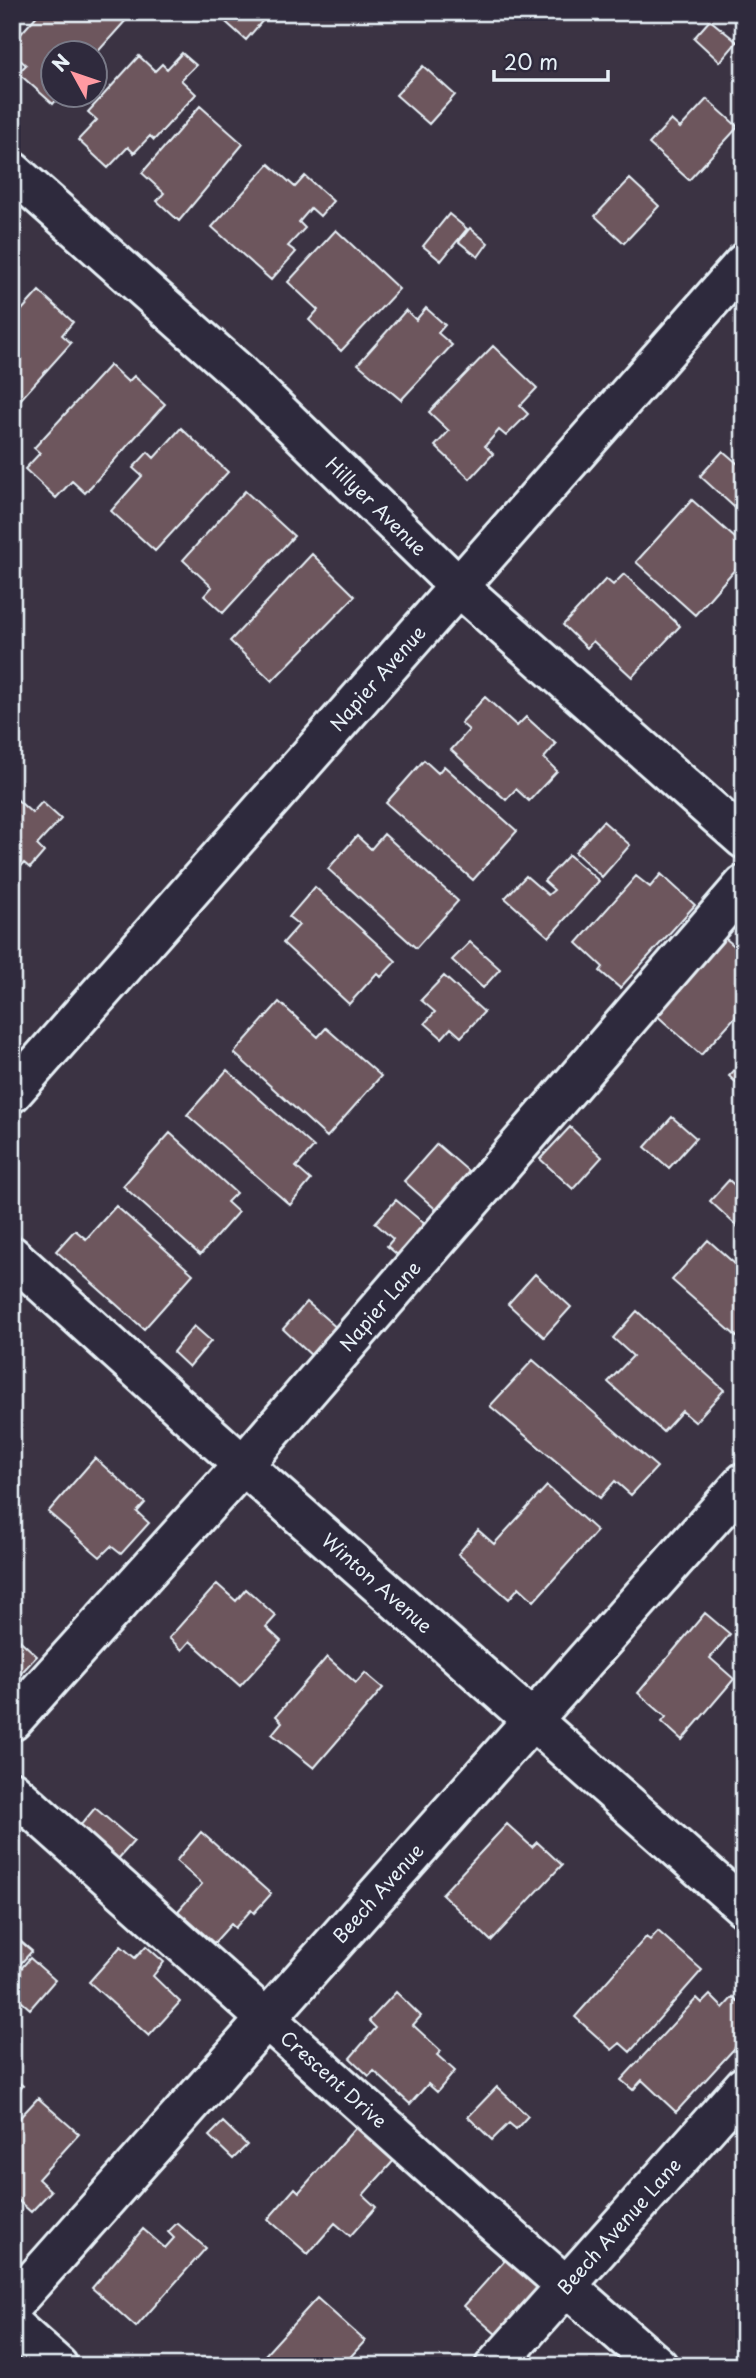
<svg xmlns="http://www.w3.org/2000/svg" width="756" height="2378" font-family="'Playpen Sans',sans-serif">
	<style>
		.building { fill: #6d565d; stroke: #e8f1f8; stroke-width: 2 }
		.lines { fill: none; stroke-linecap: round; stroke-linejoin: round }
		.minor-casing { stroke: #e8f1f8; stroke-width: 44 }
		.minor { stroke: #2f2a3d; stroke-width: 38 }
		.labels { text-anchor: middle; stroke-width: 5; stroke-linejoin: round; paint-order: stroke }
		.street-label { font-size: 19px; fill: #e8f1f8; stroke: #2f2a3d }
	</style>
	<rect width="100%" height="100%" fill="#3b3343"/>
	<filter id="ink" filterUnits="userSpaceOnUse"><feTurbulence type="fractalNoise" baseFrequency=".0143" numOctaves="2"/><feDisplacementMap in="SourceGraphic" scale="14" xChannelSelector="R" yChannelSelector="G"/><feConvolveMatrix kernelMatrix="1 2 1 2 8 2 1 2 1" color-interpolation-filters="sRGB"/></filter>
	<g filter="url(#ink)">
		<!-- building -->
		<path class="building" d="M40 12H119L127 19 94 56V52H52V94H61L53 104 18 73 26 65 12 53V44Z
			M220 12H270L246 40 218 15Z
			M710 20 737 42 720 62 694 38Z
			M182 53 196 65 181 80 196 94 154 140 150 136 134 153 128 147 108 168 78 140 97 120 88 112 139 56 155 71 162 64 167 69Z
			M423 66 455 95 429 124 396 95Z
			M707 99 738 127 689 180 649 144 671 120 680 128Z
			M200 106 243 144 179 221 157 201 164 193 142 173Z
			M269 164 295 187 305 176 333 201 320 216 311 208 299 222 305 228 288 246 296 252 271 280 212 227Z
			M630 179 659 206 624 243 595 216Z
			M449 214 467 229 441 261 423 246Z
			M470 228 488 243 478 257 459 242Z
			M336 230 399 289 341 351 309 320 318 310 288 282Z
			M39 291 73 322 62 335 71 343 13 408 12 321Z
			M426 308 445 325 438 333 452 345 401 400 358 364 406 310 416 320Z
			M493 346 537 388 520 406 528 414 506 436 499 430 485 446 493 454 470 479 435 446 449 431 429 412Z
			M110 365 128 382 134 376 165 404 85 493 72 481 56 498 25 469 40 453 34 448Z
			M181 428 228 472 155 551 111 511 142 476 133 468 148 452 154 458Z
			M723 451 738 464 744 458V516L700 476Z
			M245 491 294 536 223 613 204 596 212 587 183 560Z
			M692 500 744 546V559L695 615 636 562Z
			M312 554 355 596 272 681 230 641Z
			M624 574 680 626 632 677 593 641 587 648 563 625 606 579 613 585Z
			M485 697 517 726 526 717 556 744 544 758 557 771 529 801 516 789 506 800 451 750 469 730 461 723Z
			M424 760 438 773 444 766 517 831 473 880 386 803Z
			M12 795 32 813 42 802 61 819 37 845 44 852 30 868 24 863 13 876Z
			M603 821 630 845 602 877 575 852Z
			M384 834 458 901 416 948 328 869 357 836 371 849Z
			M569 855 599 881 549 937 505 898 526 876 548 895 554 890 544 881Z
			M661 874 695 905 620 988 600 971 603 967 577 943 636 876 650 887Z
			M315 887 396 961 381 977 377 973 349 1004 283 943 299 925 289 917Z
			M725 938 744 954V1007L701 1055 653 1012 711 947 714 950Z
			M470 942 500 969 483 988 452 960Z
			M444 976 484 1012 461 1037 451 1028 442 1038 425 1023 435 1012 421 1000Z
			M279 1002 318 1037 326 1028 381 1076 327 1137 234 1053Z
			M744 1060V1090L729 1076Z
			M227 1070 314 1147 296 1167 311 1180 290 1205 187 1115Z
			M672 1117 696 1138 669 1168 645 1147Z
			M570 1127 602 1157 573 1189 540 1159Z
			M170 1133 236 1193 227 1202 238 1212 200 1255 123 1186Z
			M437 1144 474 1176 441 1214 404 1181Z
			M729 1180 744 1194V1225L740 1229 710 1201Z
			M396 1200 426 1225 399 1256 387 1246 393 1239 375 1223Z
			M116 1206 193 1274 144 1329 56 1251 75 1230 86 1239Z
			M708 1240 744 1272V1343L672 1280Z
			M535 1274 571 1307 544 1337 508 1304Z
			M307 1302 338 1329 313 1357 283 1329Z
			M637 1311 724 1390 695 1422 682 1411 663 1432 608 1382 633 1356 613 1338Z
			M194 1326 211 1341 189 1367 173 1352Z
			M533 1360 657 1467 631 1495 615 1481 600 1498 490 1406Z
			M95 1458 145 1503 137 1512 149 1523 121 1554 111 1546 100 1557 48 1512Z
			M547 1486 597 1531 534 1601 519 1587 509 1599 458 1554 478 1530 494 1544Z
			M217 1584 236 1601 246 1589 276 1616 266 1627 281 1641 240 1686 190 1641 182 1650 169 1638Z
			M705 1613 730 1634 710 1658 734 1679 682 1740 662 1722 666 1717 638 1693Z
			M12 1633 37 1656 12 1683Z
			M327 1657 356 1683 365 1673 383 1688 314 1768 272 1734 282 1722 276 1716Z
			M95 1808 134 1841 118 1859 79 1827Z
			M507 1824 532 1847 537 1842 562 1865 491 1941 442 1894Z
			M201 1832 271 1894 254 1913 251 1910 235 1928 231 1924 214 1943 178 1911 202 1884 176 1861Z
			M658 1931 702 1970 630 2052 620 2043 612 2050 575 2017 646 1937 650 1940Z
			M12 1934 32 1951 12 1973Z
			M121 1946 135 1958 146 1946 164 1962 153 1976 180 2002 149 2036 89 1982Z
			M30 1958 55 1980 30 2009 12 1993V1979Z
			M396 1992 421 2016 413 2025 441 2051 437 2055 455 2071 437 2092 428 2084 410 2104 374 2071 369 2076 350 2058 376 2028 369 2021Z
			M710 1995 723 2008 733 1997 744 2007V2038L676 2112 642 2080 633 2090 621 2080 697 1998 702 2003Z
			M12 2077 23 2086 12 2099Z
			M497 2087 528 2116 516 2129 509 2123 492 2140 468 2117Z
			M38 2098 79 2134 38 2179 51 2191 31 2212 12 2195V2126Z
			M223 2122 247 2145 233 2159 209 2136Z
			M358 2125 396 2158 363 2195 376 2207 350 2236 335 2223 308 2254 268 2219 295 2188 299 2192Z
			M177 2223 206 2248 136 2327 92 2288 143 2229 165 2248 174 2238 168 2232Z
			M508 2257 541 2286 497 2335 464 2306Z
			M317 2298 365 2341 342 2366H255Z"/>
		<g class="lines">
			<defs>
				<g id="minor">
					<path id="s1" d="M12 171 239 373 459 587 744 839"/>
					<path id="s2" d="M12 1093 744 263"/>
					<path id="s3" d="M12 1256 243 1465 744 1907"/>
					<path id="s4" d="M12 1721 243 1465 744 885"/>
					<path id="s5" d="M12 1791 477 2208 658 2366"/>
					<path id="s6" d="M12 2305 744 1482"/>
					<path d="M12 2325 58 2366"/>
					<path id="s7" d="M495 2366 744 2086"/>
				</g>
			</defs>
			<!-- minor casing -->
			<use href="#minor" class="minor-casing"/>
			<!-- minor -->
			<use href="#minor" class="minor"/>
		</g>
	</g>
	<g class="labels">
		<!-- street labels -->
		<g class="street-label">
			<text dy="7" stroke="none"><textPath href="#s1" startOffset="495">Hillyer Avenue</textPath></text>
			<text dy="7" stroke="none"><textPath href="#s2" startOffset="553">Napier Avenue</textPath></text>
			<text dy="7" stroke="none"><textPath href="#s4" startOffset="555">Napier Lane</textPath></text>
			<text dy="7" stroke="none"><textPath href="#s3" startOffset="490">Winton Avenue</textPath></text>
			<text dy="7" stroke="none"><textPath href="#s6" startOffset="551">Beech Avenue</textPath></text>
			<text dy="7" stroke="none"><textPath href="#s5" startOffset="432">Crescent Drive</textPath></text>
			<text dy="7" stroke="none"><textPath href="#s7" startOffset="187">Beech Avenue Lane</textPath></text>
		</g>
	</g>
	<!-- margin -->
	<rect width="756" height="2378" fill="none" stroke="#2f2a3d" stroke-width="42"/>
	<rect x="21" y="21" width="714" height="2336" fill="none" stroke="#e8f1f8" stroke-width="2.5" filter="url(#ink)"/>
	<!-- north arrow -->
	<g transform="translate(74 74) rotate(310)"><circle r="33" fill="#2f2a3d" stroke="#797a88" stroke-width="2"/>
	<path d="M0-5L12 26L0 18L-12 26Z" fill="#ff9aa2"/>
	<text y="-10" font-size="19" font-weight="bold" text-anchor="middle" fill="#e8f1f8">N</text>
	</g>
	<!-- scale -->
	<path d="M494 70v10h114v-10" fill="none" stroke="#e8f1f8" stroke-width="3.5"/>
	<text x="504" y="70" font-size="21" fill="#e8f1f8" stroke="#2f2a3d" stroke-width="5" paint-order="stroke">20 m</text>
</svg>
